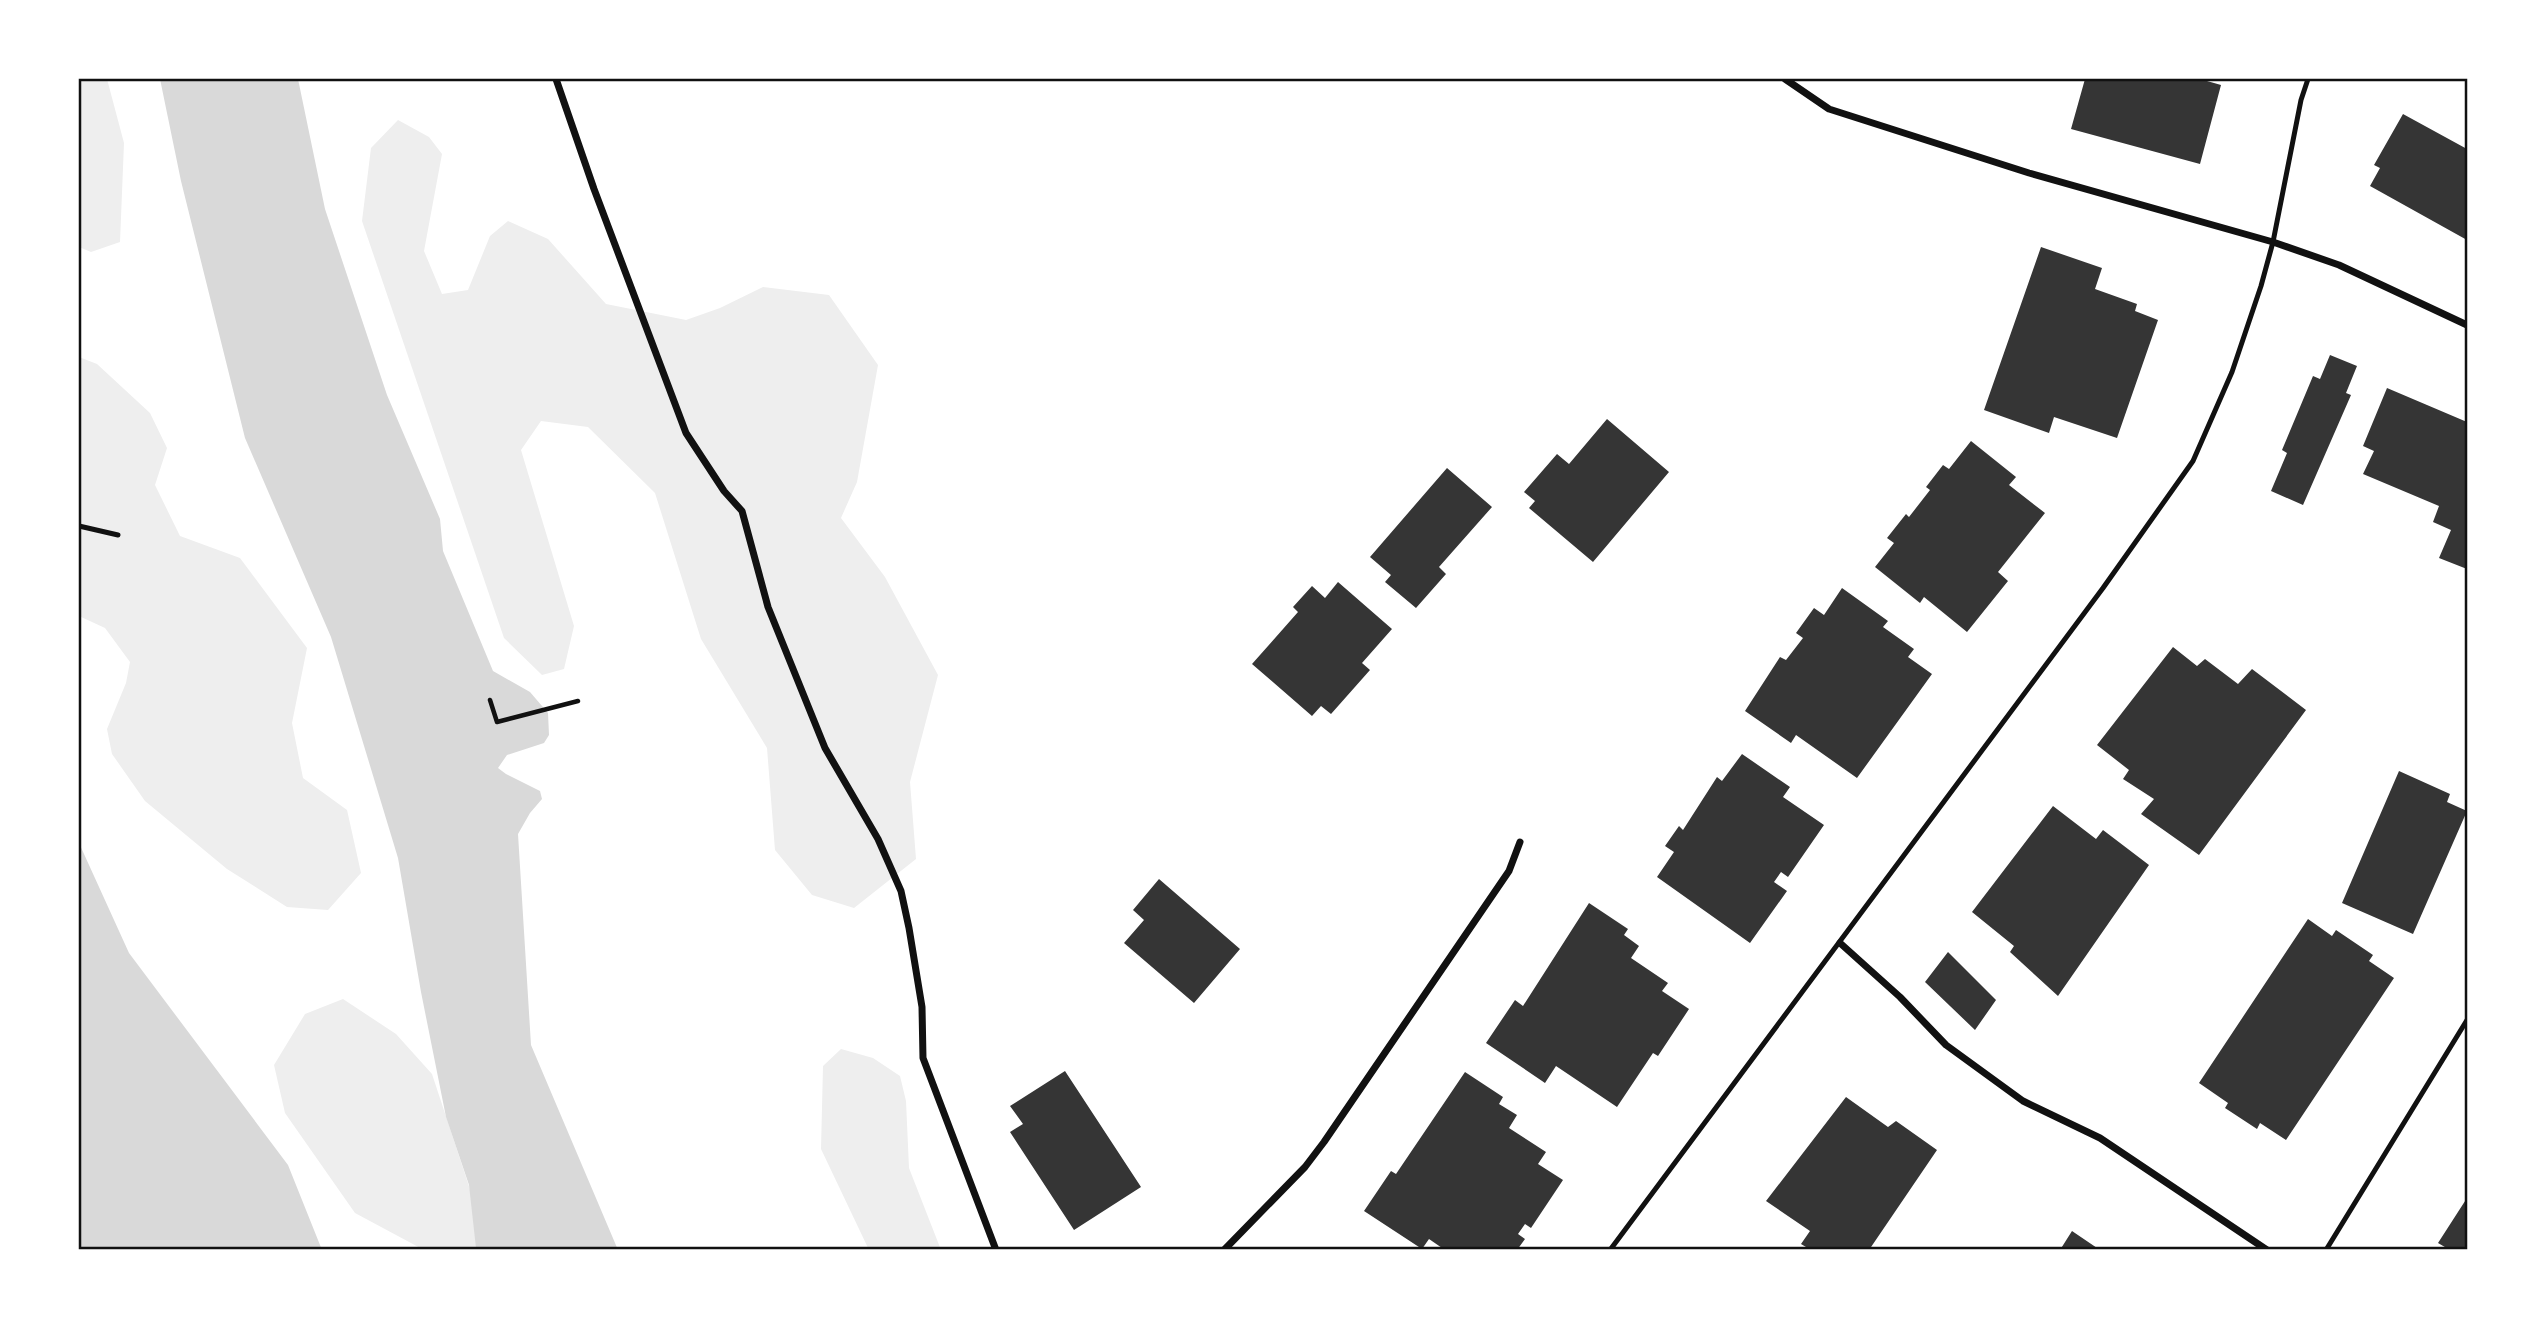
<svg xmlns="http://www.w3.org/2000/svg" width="2546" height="1329" font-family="'Exo 2',sans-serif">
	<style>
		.green { fill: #eee }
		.water { fill: #d9d9d9 }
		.building { fill: #353535 }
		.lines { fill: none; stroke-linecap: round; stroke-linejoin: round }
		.path { stroke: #111; stroke-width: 4.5 }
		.service { stroke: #111; stroke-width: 5 }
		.minor { stroke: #111; stroke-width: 7 }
		.neatline { fill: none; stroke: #111; stroke-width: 2.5 }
	</style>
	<rect width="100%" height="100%" fill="#fff"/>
	<!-- green -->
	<path class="green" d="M79 79H107L124 143 120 242 91 252 79 247Z
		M398 120 429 137 442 154 424 251 442 294 468 290 490 236 508 221 548 239 606 304 686 320 720 308 763 287 829 295 878 365 857 482 841 518 885 577 938 675 910 782 916 859 854 908 812 895 775 850 767 748 701 639 655 493 588 427 541 421 521 450 574 626 564 669 542 675 504 638 362 221 371 148Z
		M79 357 97 364 150 413 167 448 155 485 180 536 240 558 307 648 292 723 303 778 347 810 361 873 328 910 287 907 227 869 145 801 112 754 107 729 126 683 130 662 105 628 79 616Z
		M343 999 396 1034 432 1074 490 1250H424L355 1213 285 1113 274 1065 305 1014Z
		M841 1049 873 1058 900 1076 906 1101 909 1168 941 1250H869L821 1149 823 1066Z"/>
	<!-- water -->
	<path class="water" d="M160 79H298L325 209 387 395 440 519 443 551 493 671 530 692 548 713 549 735 544 743 507 755 498 768 506 774 540 791 542 799 530 813 518 834 531 1045 618 1250H477L476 1248 469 1185 446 1117 421 992 398 858 331 637 245 438 181 181Z
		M79 843 129 953 288 1165 322 1250H79Z"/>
	<!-- building -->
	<path class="building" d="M2085 79H2200L2221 85 2200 164 2071 129Z
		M2403 114 2467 149V240L2370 186 2380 168 2374 165Z
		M2041 247 2102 268 2095 289 2137 304 2135 311 2158 320 2117 438 2054 417 2049 433 1984 410Z
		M2330 355 2357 366 2346 393 2351 395 2303 505 2271 491 2287 453 2282 450 2313 376 2320 379Z
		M2387 388 2467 422V569L2439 558 2451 530 2433 522 2439 506 2363 474 2374 451 2363 446Z
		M1607 419 1669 472 1593 562 1529 508 1535 501 1524 492 1557 454 1569 464Z
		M1971 441 2016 477 2009 485 2045 513 1998 572 2008 581 1967 632 1924 597 1920 603 1875 567 1894 543 1887 538 1906 514 1909 517 1930 490 1926 487 1943 465 1949 469Z
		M1447 468 1492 507 1439 567 1446 574 1416 608 1385 582 1391 575 1370 557Z
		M1338 582 1392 629 1362 663 1370 670 1331 714 1321 706 1312 716 1252 664 1298 612 1293 607 1312 586 1325 598Z
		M1842 588 1888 621 1883 627 1914 649 1908 657 1932 674 1857 778 1796 735 1791 743 1745 711 1780 657 1786 660 1803 638 1796 633 1814 608 1824 615Z
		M2173 647 2197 666 2205 659 2238 684 2252 669 2306 710 2199 855 2141 814 2154 799 2123 779 2129 770 2097 745Z
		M1742 754 1790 787 1783 797 1824 825 1788 877 1781 872 1774 882 1787 891 1750 943 1657 877 1674 852 1665 846 1679 826 1683 830 1717 777 1722 781Z
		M2399 771 2450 794 2447 802 2467 811 2413 934 2342 903Z
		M2053 806 2096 839 2103 830 2149 865 2058 996 2010 952 2014 946 1972 912Z
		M1159 879 1240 949 1194 1003 1124 943 1144 920 1133 910Z
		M1589 903 1628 929 1624 935 1639 946 1631 958 1668 983 1662 991 1689 1009 1658 1056 1653 1053 1617 1107 1556 1066 1545 1083 1486 1043 1515 1000 1523 1006Z
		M2308 919 2332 936 2336 930 2373 955 2369 961 2394 978 2286 1140 2260 1123 2257 1129 2225 1108 2228 1103 2199 1083Z
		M1948 952 1996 1000 1975 1030 1925 982Z
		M1065 1071 1141 1187 1074 1230 1010 1132 1023 1124 1010 1106Z
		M1465 1072 1503 1097 1499 1104 1517 1115 1509 1128 1546 1152 1538 1164 1563 1180 1531 1228 1525 1224 1518 1234 1525 1239 1517 1250H1445L1429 1239 1422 1249 1364 1211 1391 1171 1396 1174Z
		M1846 1097 1888 1127 1896 1121 1937 1150 1869 1250H1811L1801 1244 1810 1231 1766 1201Z
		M2467 1198V1250H2450L2438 1243Z
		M2072 1231 2100 1250H2060Z"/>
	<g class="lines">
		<!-- path -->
		<path class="path" d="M490 700 497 722 578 701"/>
		<!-- service -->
		<path class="service" d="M79 526 118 535
			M1610 1250 2103 588 2193 461 2232 372 2261 286 2273 242 2301 100 2308 79
			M2326 1250 2467 1020"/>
		<!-- minor -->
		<path class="minor" d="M556 79 594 189 686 433 724 491 742 511 768 607 825 748 878 839 901 891 909 928 922 1007 923 1058 996 1250
			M1785 79 1829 109 2029 173 2273 242 2339 265 2467 325
			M1840 943 1900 997 1946 1045 2023 1101 2100 1138 2267 1250
			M1224 1250 1305 1167 1324 1142 1509 871 1520 842"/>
	</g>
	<!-- border -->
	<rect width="2546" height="1329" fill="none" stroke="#ffffff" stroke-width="161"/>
	<rect x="80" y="80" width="2386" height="1168" class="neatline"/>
</svg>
